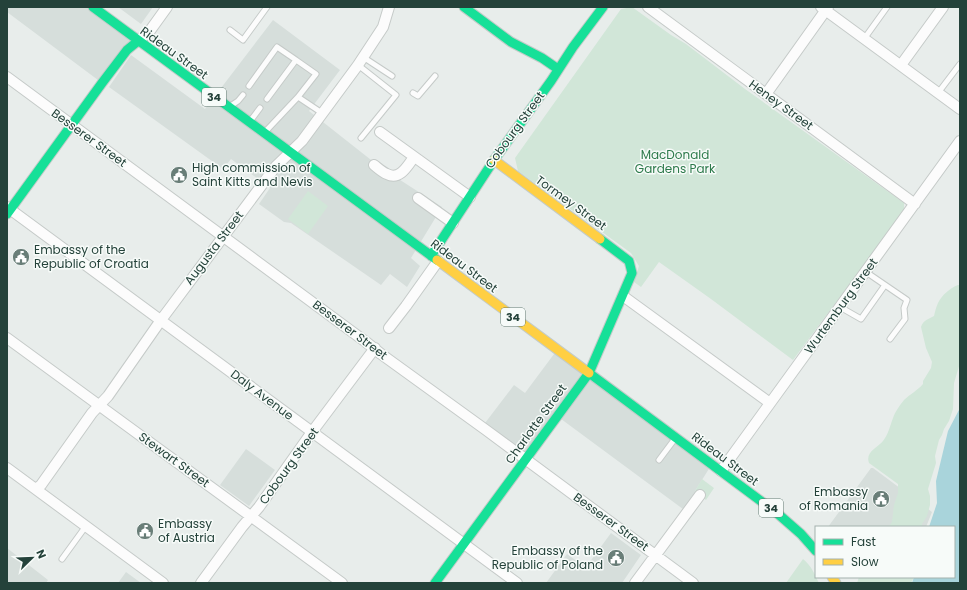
<svg xmlns="http://www.w3.org/2000/svg" width="967" height="590" font-family="Poppins,sans-serif">
	<style>
		.built { fill: #d6dedb }
		.green { fill: #d1e6d8 }
		.water { fill: #a9d4db }
		.lines { fill: none; stroke-linecap: round; stroke-linejoin: round }
		.lane-casing { stroke: #c5cac8; stroke-width: 7 }
		.street-casing { stroke: #c5cac8; stroke-width: 12 }
		.fast-casing { stroke: #c3cbc8; stroke-width: 11 }
		.slow-casing { stroke: #c3cbc8; stroke-width: 11 }
		.lane { stroke: #fcfcfc; stroke-width: 5 }
		.street { stroke: #fcfcfc; stroke-width: 10 }
		.fast { stroke: #16e098; stroke-width: 9 }
		.slow { stroke: #ffcf43; stroke-width: 9 }
		.labels { text-anchor: middle; stroke-width: 3; stroke-linejoin: round; paint-order: stroke }
		.shield { fill: #f7fbf9; stroke: #637a73; stroke-width: 1 }
		.shield-label { font-size: 11px; font-weight: bold; fill: #24423a }
		.street-label { font-size: 12px; fill: #24423a; stroke: #f7fbf9 }
		.park-label { font-size: 12px; fill: #2d7a4b; stroke: #f7fbf9 }
		.poi-label { font-size: 12px; fill: #24423a; stroke: #f7fbf9; text-anchor: start }
	</style>
	<rect width="100%" height="100%" fill="#e8edeb"/>
	<!-- built -->
	<path class="built" d="M7 7H93L138 41 102 83 7 12Z
		M118 7H153L141 24Z
		M273 20 340 70 309 111 380 167 442 207 411 258 420 266 407 287 390 274 381 285 291 223 284 222 259 204 270 188 231 159 223 169 109 87 131 55 205 109Z
		M557 350 712 464 695 491 700 495 687 512 557 416 525 459 482 427 514 385 525 393Z
		M246 449 275 470 249 506 220 485Z
		M871 468H873L932 512 926 527H828Z
		M611 533 641 555 622 583H546L567 554 582 565 585 561 589 563Z
		M7 548 48 580 46 583H7Z
		M126 572 141 583H118Z"/>
	<!-- green -->
	<path class="green" d="M632 7 671 35 686 44 745 89 904 203V211L793 360 711 299 659 262 641 287 634 282 639 266 631 253 518 171 515 158 621 9Z
		M308 191 328 206 308 234 288 219Z
		M958 285H960V363L954 383 953 409 949 421 944 429 942 435 939 440 935 456 936 463 928 489 930 496V505L927 516 922 524V527H888L890 525 892 522 894 505 898 493V484L869 463C865 452 877 448 883 441 888 435 890 426 893 418 895 412 900 405 904 400 910 394 917 391 923 384V381L931 368 932 362 926 348 921 327C923 320 929 319 934 316 935 312 936 307 938 303 942 295 950 288 958 285Z
		M702 479 714 488 706 500 695 491Z
		M803 559C811 565 815 575 819 583H786Z
		M859 577H914L911 583H857Z"/>
	<!-- water -->
	<path class="water" d="M960 408V583H912L914 577H954V527H929L937 503 936 481 948 431Z"/>
	<g class="lines">
		<defs>
			<path id="lane" d="M230 30 243 40 267 7
				M864 39 887 7
				M363 57 392 76
				M358 65 396 95 361 138
				M249 86 277 47 296 60
				M413 93 418 96 435 76
				M938 93 960 64
				M267 99 296 60 316 74 298 97 322 113
				M232 105 238 101 243 95
				M251 120 260 108
				M265 132 298 97
				M866 272 907 300 904 308 905 319 890 339
				M840 307 861 319 885 285
				M659 460 674 440
				M62 559 86 526"/>
			<path id="street" d="M648 7 915 204
				M821 7 960 109
				M138 41 149 32 167 7
				M901 65 943 7
				M7 77 366 342 381 354 486 430 693 583
				M766 94 828 7
				M380 132 470 197
				M374 165C378 168 382 172 387 174 400 181 408 165 414 157
				M418 198 453 223
				M7 207 517 583
				M623 296 770 403
				M389 328 406 306 438 261
				M7 338 342 583
				M7 468 163 583
				M721 471 960 141
				M36 489 41 485 92 413 108 396 161 320 276 166 302 141 358 65 383 27 389 7
				M201 583 242 527 259 507 312 432 375 348
				M635 583 700 495"/>
			<path id="fast" d="M93 7 437 260
				M464 7 511 42 542 58 558 69
				M7 214 102 83 127 50 138 41
				M431 256 494 160 551 81 573 47 603 7
				M589 373 777 513 801 534 816 551
				M435 583 589 373 632 273 629 261 600 239"/>
			<path id="slow" d="M494 160 600 239
				M437 260 589 373
				M832 577 836 583"/>
		</defs>
		<!-- lane casing -->
		<use href="#lane" class="lane-casing"/>
		<!-- street casing -->
		<use href="#street" class="street-casing"/>
		<!-- fast casing -->
		<use href="#fast" class="fast-casing"/>
		<!-- slow casing -->
		<use href="#slow" class="slow-casing"/>
		<!-- lane -->
		<use href="#lane" class="lane"/>
		<!-- street -->
		<use href="#street" class="street"/>
		<!-- fast -->
		<use href="#fast" class="fast"/>
		<!-- slow -->
		<use href="#slow" class="slow"/>
	</g>
	<!-- icons -->
	<defs>
		<symbol id="civic-disc" viewBox="-11 -11 22 22"><circle r="9.5" fill="#697e78" stroke="#f7fbf9"/><path d="M-.6-6.5H3V-4.5H.6V-3L4-1V1h2V6H-6V1h2V-1L-.6-3ZM-1.2 2.5V6h2.4V2.5Z" fill="#fff"/></symbol>
	</defs>
	<g fill-rule="evenodd">
		<use href="#civic-disc" x="169" y="165" width="20" height="20"/>
		<use href="#civic-disc" x="11" y="247" width="20" height="20"/>
		<use href="#civic-disc" x="871" y="489" width="20" height="20"/>
		<use href="#civic-disc" x="135" y="521" width="20" height="20"/>
		<use href="#civic-disc" x="606" y="548" width="20" height="20"/>
	</g>
	<g class="labels">
		<!-- shield labels -->
		<g class="shield">
			<rect x="202" y="88" width="24" height="18" rx="3"/>
			<rect x="501" y="308" width="24" height="18" rx="3"/>
			<rect x="759" y="499" width="24" height="18" rx="3"/>
		</g>
		<g class="shield-label">
			<text x="214" y="101">34</text>
			<text x="513" y="321">34</text>
			<text x="771" y="512">34</text>
		</g>
		<!-- street labels -->
		<g class="street-label">
			<text transform="translate(174 53) rotate(36)" y="4">Rideau Street</text>
			<text transform="translate(781 105) rotate(36)" y="4">Heney Street</text>
			<text transform="translate(515 130) rotate(-54)" y="4">Cobourg Street</text>
			<text transform="translate(89 138) rotate(36)" y="4">Besserer Street</text>
			<text transform="translate(571 203) rotate(36)" y="4">Tormey Street</text>
			<text transform="translate(214 248) rotate(-53)" y="4">Augusta Street</text>
			<text transform="translate(464 266) rotate(37)" y="4">Rideau Street</text>
			<text transform="translate(841 306) rotate(-54)" y="4">Wurtemburg Street</text>
			<text transform="translate(350 330) rotate(37)" y="4">Besserer Street</text>
			<text transform="translate(262 395) rotate(37)" y="4">Daly Avenue</text>
			<text transform="translate(536 424) rotate(-54)" y="4">Charlotte Street</text>
			<text transform="translate(725 459) rotate(37)" y="4">Rideau Street</text>
			<text transform="translate(174 460) rotate(36)" y="4">Stewart Street</text>
			<text transform="translate(289 466) rotate(-54)" y="4">Cobourg Street</text>
			<text transform="translate(611 522) rotate(36)" y="4">Besserer Street</text>
		</g>
		<!-- park labels -->
		<g class="park-label">
			<text x="675" y="159">MacDonald<tspan x="675" dy="14">Gardens Park</tspan></text>
		</g>
		<!-- poi labels -->
		<g class="poi-label">
			<text x="192" y="172">High commission of<tspan x="192" dy="14">Saint Kitts and Nevis</tspan></text>
			<text x="34" y="254">Embassy of the<tspan x="34" dy="14">Republic of Croatia</tspan></text>
			<text x="868" y="496" text-anchor="end">Embassy<tspan x="868" dy="14">of Romania</tspan></text>
			<text x="158" y="528">Embassy<tspan x="158" dy="14">of Austria</tspan></text>
			<text x="603" y="555" text-anchor="end">Embassy of the<tspan x="603" dy="14">Republic of Poland</tspan></text>
		</g>
	</g>
	<!-- border -->
	<rect width="967" height="590" fill="none" stroke="#24423a" stroke-width="16"/>
	<!-- legend -->
	<rect x="815" y="526" width="140" height="52" fill="#f7fbf9" stroke="#a3b1ad"/>
	<rect x="823" y="539" width="20" height="6" fill="#16e098" stroke="#a3b1ad"/>
	<text x="851" y="546" font-size="12" fill="#24423a">Fast</text>
	<rect x="823" y="559" width="20" height="6" fill="#ffcf43" stroke="#a3b1ad"/>
	<text x="851" y="566" font-size="12" fill="#24423a">Slow</text>
	<!-- north arrow -->
	<g transform="translate(32 558) rotate(67)" stroke="#f7fbf9" stroke-width="3" paint-order="stroke">
	<path d="M0-3L7 15L0 10L-7 15Z" fill="#24423a"/>
	<text y="-6" font-size="11" font-weight="bold" text-anchor="middle" fill="#24423a">N</text>
	</g>
</svg>
